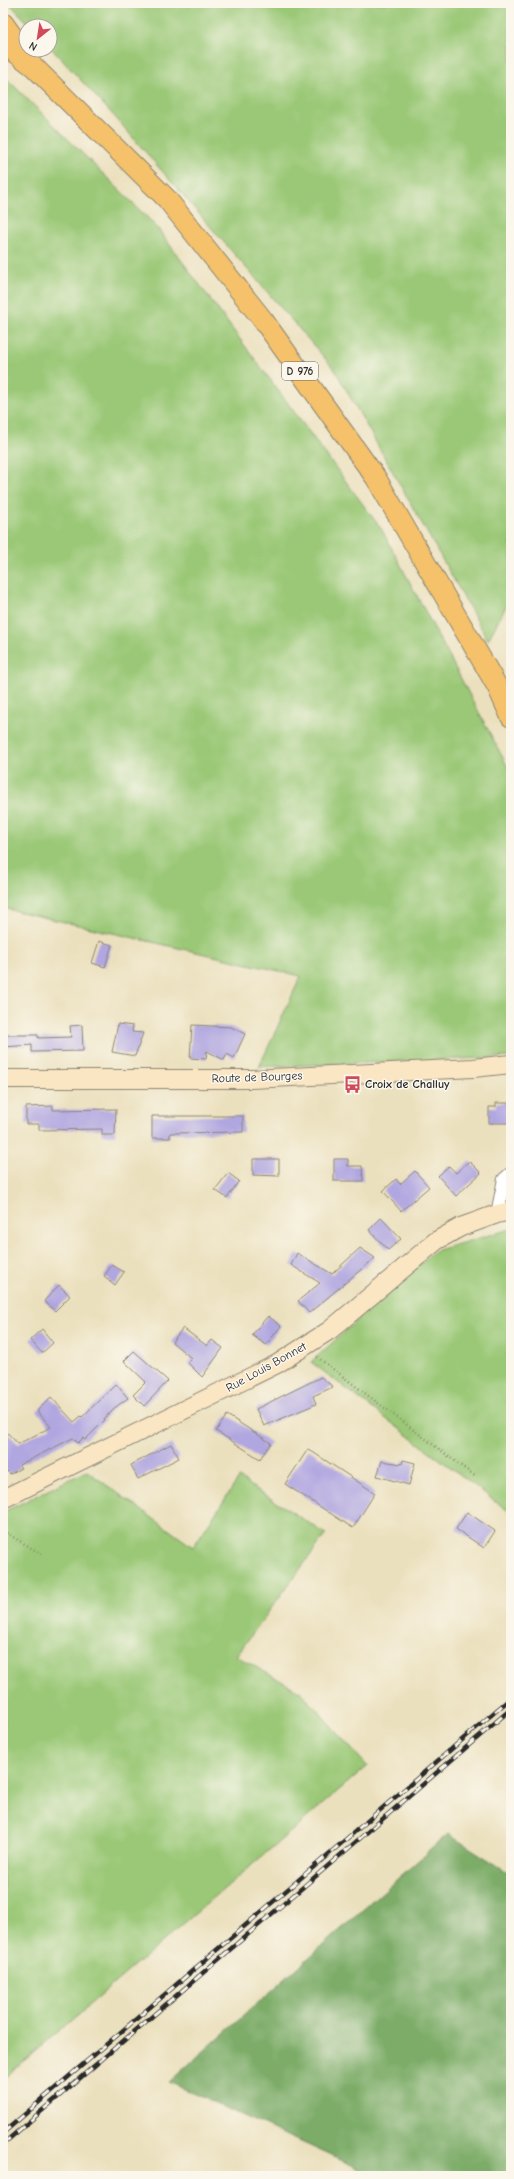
<svg xmlns="http://www.w3.org/2000/svg" width="514" height="2179" font-family="'Comic Neue',sans-serif">
	<style>
		.green { fill: #9ac876; stroke: #627a50 }
		.forest { fill: #7bac67; stroke: #536c49 }
		.building { fill: #b0a6e0 }
		.lines { fill: none; stroke-linecap: round; stroke-linejoin: round }
		.street-casing { stroke: #8b8674; stroke-width: 14 }
		.secondary-casing { stroke: #8b8674; stroke-width: 20 }
		.primary-casing { stroke: #8b8674; stroke-width: 22 }
		.path { stroke: #8b8674; stroke-width: 2.5; stroke-dasharray: 1 3; stroke-linecap: butt }
		.street { stroke: #fff; stroke-width: 12 }
		.secondary { stroke: #fbe6c4; stroke-width: 18 }
		.primary { stroke: #f5c16b; stroke-width: 20 }
		.rail-casing { stroke: #2b2b2b; stroke-width: 4.5 }
		.rail { stroke: #fbf7ec; stroke-width: 3; stroke-dasharray: 9; stroke-linecap: butt }
		.labels { text-anchor: middle; stroke-width: 3; stroke-linejoin: round; paint-order: stroke }
		.shield { fill: #fbf7ec; stroke: #696865; stroke-width: 1 }
		.shield-label { font-size: 11px; font-weight: bold; fill: #2b2b2b }
		.street-label { font-size: 12px; fill: #2b2b2b; stroke: #fbf7ec }
		.poi-label { font-size: 12px; font-weight: bold; fill: #2b2b2b; stroke: #fbf7ec; text-anchor: start }
	</style>
	<rect width="100%" height="100%" fill="#fbf7ec"/>
	<filter id="ink" filterUnits="userSpaceOnUse"><feTurbulence type="fractalNoise" baseFrequency=".025" numOctaves="2"/><feDisplacementMap in="SourceGraphic" scale="8" xChannelSelector="R" yChannelSelector="G"/><feConvolveMatrix kernelMatrix="1 2 1 2 8 2 1 2 1" color-interpolation-filters="sRGB"/></filter>
	<filter id="wash" filterUnits="userSpaceOnUse"><feTurbulence type="fractalNoise" baseFrequency=".012" numOctaves="4" result="noise"/><feDisplacementMap in="SourceGraphic" scale="16" xChannelSelector="R" yChannelSelector="G"/><feGaussianBlur stdDeviation="0.9" result="paint"/><feColorMatrix in="noise" values="0 0 0 0 0 0 0 0 0 0 0 0 0 0 0 0 0 1.4 0 .05"/><feComposite in="paint" operator="in"/></filter>
	<g filter="url(#wash)">
		<rect width="100%" height="100%" fill="#ebe0bd"/>
		<!-- green -->
		<path class="green" d="M9 3H511V597L488 640 335 370 115 117 50 47V26H31Z
			M3 75 155 225 382 530 511 773V1057L259 1067 301 976 3 908Z
			M511 1229V1513L311 1362 434 1251Z
			M87 1471 193 1547 239 1478 326 1534 236 1656 301 1692 367 1766 3 2079V1512Z"/>
		<!-- forest -->
		<path class="forest" d="M448 1834 511 1874V2176H364L356 2167 169 2082Z"/>
		<g id="blocks">
			<!-- building -->
			<path class="building" d="M99 941 112 945 105 967 92 963Z
				M118 1024 133 1026 132 1032 143 1033 135 1056 112 1052Z
				M82 1025 83 1051 32 1052V1045L3 1047V1035H38V1038L71 1037 70 1026Z
				M192 1025 231 1027 245 1034 234 1058 227 1054 224 1060 207 1051 206 1059 190 1058Z
				M496 1103H511V1123H489V1107H496Z
				M53 1106V1110L116 1109 115 1135H102V1129L39 1130V1124H26V1107Z
				M152 1116H243V1132L170 1133V1138H152Z
				M253 1159H279V1176L253 1175Z
				M334 1159H348V1166H362L363 1181H334Z
				M469 1161 481 1173 456 1196 438 1176 449 1166 456 1173Z
				M415 1171 429 1187 401 1211 383 1191 396 1179 400 1184Z
				M228 1173 239 1181 227 1198 215 1190Z
				M381 1218 401 1239 388 1250 369 1230Z
				M360 1248 375 1258 309 1313 298 1301 320 1283 291 1265 297 1253 332 1274Z
				M112 1265 124 1272 115 1285 104 1276Z
				M59 1285 70 1296 55 1311 44 1301Z
				M268 1316 281 1326 266 1345 252 1335Z
				M183 1328 207 1346 212 1340 223 1348 202 1377 188 1363 191 1358 172 1342Z
				M42 1329 53 1343 42 1353 30 1340Z
				M134 1351 168 1381 144 1406 133 1395 146 1382 124 1361Z
				M321 1377 333 1387 313 1396 316 1404 264 1426 256 1409Z
				M116 1384 128 1398 113 1409 104 1419 105 1420 85 1440 83 1438 78 1443 73 1438 19 1465 21 1468 10 1474 8 1471 3 1474V1428L18 1444 51 1427 37 1411 51 1397 74 1422 81 1416 82 1417Z
				M227 1415 271 1443 260 1459 216 1431Z
				M171 1444 179 1458 138 1479 131 1465Z
				M308 1449 375 1493 353 1528 285 1484Z
				M403 1460 415 1463 409 1485 377 1476 382 1461 402 1464Z
				M467 1512 495 1531 484 1548 456 1529Z"/>
		</g>
	</g>
	<g filter="url(#ink)">
		<use href="#blocks" fill-opacity="0" stroke="#8b8674" stroke-width="1"/>
		<g class="lines">
			<defs>
				<path id="street" d="M497 1214 504 1179 511 1173"/>
				<path id="secondary" d="M3 1079H251L473 1068 511 1064
					M3 1499 277 1364 330 1330 436 1241 461 1227 497 1214 511 1211"/>
				<path id="primary" d="M3 23 23 51
					M3 43 33 66 167 199 263 320 376 478 497 686 511 717"/>
			</defs>
			<!-- street casing -->
			<use href="#street" class="street-casing"/>
			<!-- secondary casing -->
			<use href="#secondary" class="secondary-casing"/>
			<!-- primary casing -->
			<use href="#primary" class="primary-casing"/>
			<!-- path -->
			<path class="path" d="M317 1357 476 1477
				M3 1531 43 1555"/>
			<!-- street -->
			<use href="#street" class="street"/>
			<!-- secondary -->
			<use href="#secondary" class="secondary"/>
			<!-- primary -->
			<use href="#primary" class="primary"/>
			<defs>
				<path id="rail" d="M3 2133 511 1698
					M3 2144 511 1709"/>
			</defs>
			<!-- rail casing -->
			<use href="#rail" class="rail-casing"/>
			<!-- rail -->
			<use href="#rail" class="rail"/>
		</g>
	</g>
	<!-- icons -->
	<defs>
		<symbol id="bus-bare" viewBox="-9 -9 18 18"><path d="M-5-6H5V4H4V6H2V4H-2V6H-4V4H-5ZM-3.5-4V0h7V-4ZM-3.5 1.2v1.5H-2V1.2ZM2 1.2v1.5H3.5V1.2Z" fill="#d1495b" stroke="#fbf7ec" stroke-width="2.5" paint-order="stroke"/></symbol>
	</defs>
	<g fill-rule="evenodd">
		<use href="#bus-bare" x="340" y="1072" width="25" height="25"/>
	</g>
	<g class="labels">
		<!-- shield labels -->
		<rect class="shield" x="282" y="362" width="36" height="18" rx="3"/>
		<g class="shield-label">
			<text x="300" y="375">D 976</text>
		</g>
		<!-- street labels -->
		<g class="street-label">
			<text transform="translate(257 1077) rotate(-2)" y="4">Route de Bourges</text>
			<text transform="translate(266 1367) rotate(-29)" y="4">Rue Louis Bonnet</text>
		</g>
		<!-- poi labels -->
		<g class="poi-label">
			<text x="365" y="1088">Croix de Challuy</text>
		</g>
	</g>
	<!-- margin -->
	<rect width="514" height="2179" fill="none" stroke="#fbf7ec" stroke-width="16"/>
	<!-- north arrow -->
	<g transform="translate(38 38) rotate(210)"><circle r="19" fill="#fbf7ec" stroke="#a8a59f"/>
	<path d="M0-3L7 15L0 10L-7 15Z" fill="#d1495b"/>
	<text y="-6" font-size="11" font-weight="bold" text-anchor="middle" fill="#2b2b2b">N</text>
	</g>
</svg>
